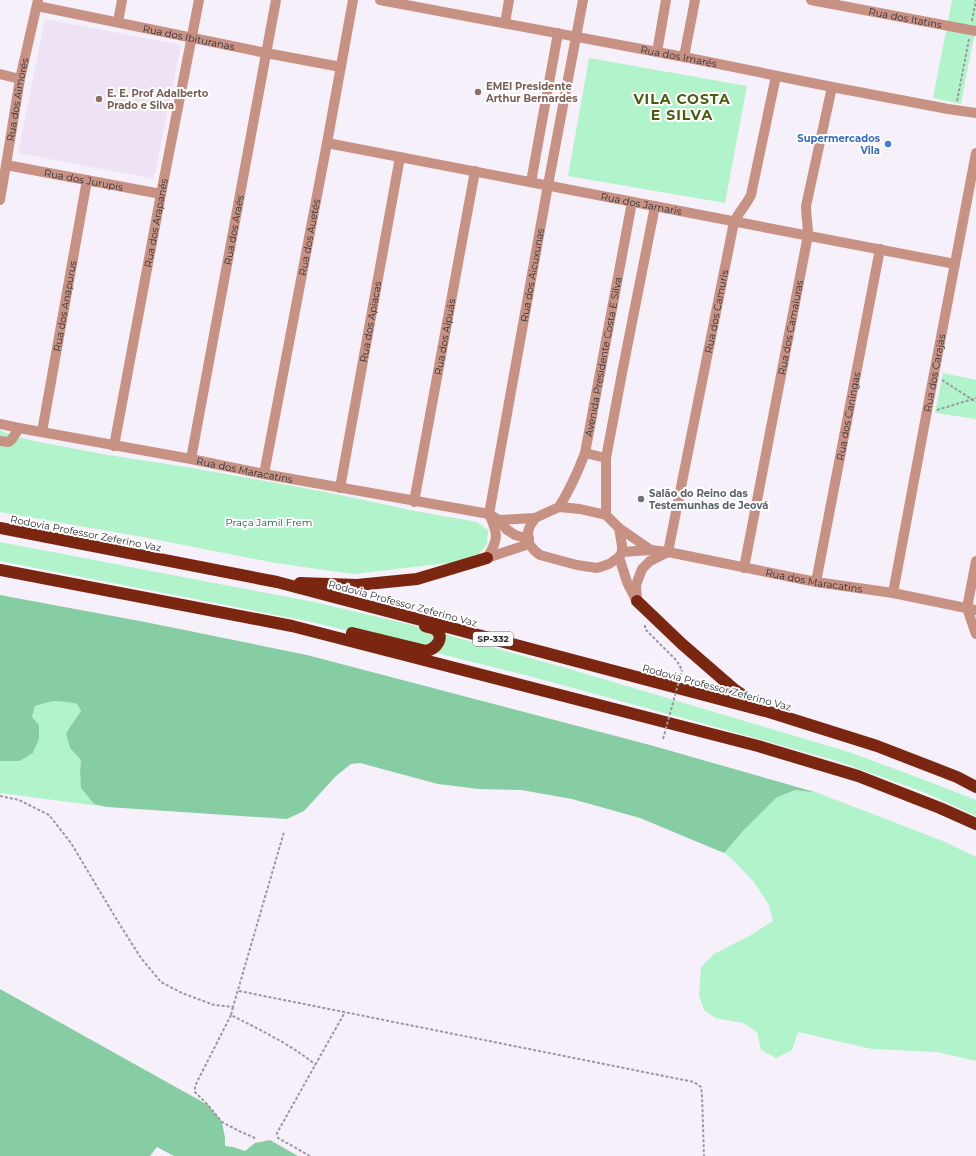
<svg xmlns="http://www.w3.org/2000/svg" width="976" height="1156" font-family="Montserrat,sans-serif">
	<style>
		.built { fill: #ede3f4 }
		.green { fill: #b1f4cb }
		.forest { fill: #87cda3 }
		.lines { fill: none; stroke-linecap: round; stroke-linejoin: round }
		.path { stroke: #9c989f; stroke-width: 2; stroke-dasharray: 3 2; stroke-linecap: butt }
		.minor { stroke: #c79284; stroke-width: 10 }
		.highway { stroke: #7a2610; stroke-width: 12 }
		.path-bridge { stroke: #9c989f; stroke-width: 2; stroke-dasharray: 3 2; stroke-linecap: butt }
		.education-dot { fill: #8d6e63; stroke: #fff; stroke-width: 1.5 }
		.shop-dot { fill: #3f7fe0; stroke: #fff; stroke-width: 1.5 }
		.worship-dot { fill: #6b7280; stroke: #fff; stroke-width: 1.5 }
		.labels { text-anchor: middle; stroke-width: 4; stroke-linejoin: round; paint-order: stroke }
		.shield { fill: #fff; stroke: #6f6d70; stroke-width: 1 }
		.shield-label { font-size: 9px; font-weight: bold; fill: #312f33 }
		.street-label { font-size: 10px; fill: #312f33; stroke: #fff }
		.education-label { font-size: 10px; font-weight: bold; fill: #785e54; stroke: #fff; text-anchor: start }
		.shop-label { font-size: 10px; font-weight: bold; fill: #366cbe; stroke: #fff; text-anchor: end }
		.worship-label { font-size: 10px; font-weight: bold; fill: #5b616d; stroke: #fff; text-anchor: start }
		.park-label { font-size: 10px; fill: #1e5237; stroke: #fff }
		.district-label { font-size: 14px; font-weight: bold; letter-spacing: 1px; fill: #4b5c0f; stroke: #fff }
	</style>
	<rect width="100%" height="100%" fill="#f6f0fa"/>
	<!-- built -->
	<path class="built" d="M45 19 181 45 154 179 18 153Z"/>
	<!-- green -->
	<path class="green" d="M952 0H976V26L961 104 933 98Z
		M589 58 747 86 725 203 568 176Z
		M943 373 976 380V419L935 413Z
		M0 430 11 435 34 441 108 455 187 467 331 493 410 510 477 522 488 530 487 544 474 560 353 574 275 563 148 538 0 512Z
		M0 542 314 602 412 625 566 668 849 752 922 779 976 800V816L926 793 840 762 716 727 529 676 312 622 0 561Z
		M64 701 77 704 81 711 70 727V748L81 760 80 771 81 788 94 804 107 807 0 793V761H20L33 753 39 739V725L32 717 35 706 48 702Z
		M795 790 818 793 943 841 976 857V1061L937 1052 872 1049 798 1032 792 1050 776 1058 761 1050 757 1032 743 1023 715 1018 704 1010 699 996 701 967 714 954 751 935 773 921 769 905 754 882 731 858 724 853 743 831 776 798Z"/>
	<!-- forest -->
	<path class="forest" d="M0 595 145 622 307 655 650 745 818 793 795 790 776 798 743 831 724 853 640 818 572 799 521 790 479 789 438 784 360 763 351 764 336 776 304 811 287 819 107 807 94 804 81 788 80 771 81 760 70 748 66 734 70 727 81 711 77 704C60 700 51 700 35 706L32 717 39 725V739L33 753 20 761H0Z
		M0 989 208 1105 222 1122 225 1138V1146L233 1147 245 1151 255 1143 270 1140 298 1156H174L157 1147 150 1156H0Z"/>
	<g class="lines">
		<!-- path -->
		<path class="path" d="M972 21 976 0
			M957 101 969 39
			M942 380 976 402
			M937 410 976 398
			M645 625V629L677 661 682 670
			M0 796 19 800 49 815 71 843 120 925 141 958 161 982 182 993 214 1005 233 1007 284 832
			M239 991 694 1082 701 1087 702 1095 704 1156
			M233 1007 231 1015C260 1030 290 1044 316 1065
			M231 1015 195 1086V1092L208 1105 222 1122 239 1131 257 1139
			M310 1156 278 1138 277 1133 345 1012"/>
		<!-- minor -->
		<g class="minor">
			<path id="s1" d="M380 0 684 57 832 87 948 109 976 113"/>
			<path id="s2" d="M811 0 976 31"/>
			<path id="s3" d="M37 6 266 53 341 67"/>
			<path d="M118 22 122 0"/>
			<path d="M505 23 509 0"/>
			<path d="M657 52 666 0"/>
			<path d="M684 57 695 0"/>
			<path d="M0 74 20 79"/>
			<path id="s4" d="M327 143 955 264"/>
			<path id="s5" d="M6 165 161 194"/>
			<path d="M531 182 558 33"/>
			<path id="s6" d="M0 200 6 165 20 79 38 0"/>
			<path id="s7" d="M0 424 19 428 191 459 264 474 489 514 499 520 506 529 515 535 529 539"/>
			<path id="s8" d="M42 432 87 180"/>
			<path d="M0 441 9 442 12 439 19 428"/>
			<path id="s9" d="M114 446 161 194 199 0"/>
			<path d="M585 453 606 458"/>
			<path id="s10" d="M191 459 276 0"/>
			<path id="s11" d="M264 474 327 143 353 0"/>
			<path id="s12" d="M340 488 400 157"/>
			<path id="s13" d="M414 502 475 171"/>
			<path id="s14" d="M559 507C571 488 577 474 585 453L632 202"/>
			<path d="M559 507 580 509 606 515 619 528 622 546V552L619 557 609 564 597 568 577 565 562 561 540 555 535 551 529 544 528 532 530 526 535 518Z"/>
			<path d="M606 515V458L622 373 655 206"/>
			<path d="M499 520 535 518"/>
			<path d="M619 528 651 550"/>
			<path id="s15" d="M622 552 651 550 668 552 816 582 893 593 976 610"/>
			<path d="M619 557 627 582 635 598"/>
			<path id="s16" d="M487 558C499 539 498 534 489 514L548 185 583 0"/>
			<path d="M487 558 529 544"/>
			<path d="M976 561 967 608 976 634"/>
			<path id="s17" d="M744 568 808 235C808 225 806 216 806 206L832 87"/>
			<path id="s18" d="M816 582 880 249"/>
			<path id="s19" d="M893 593C920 446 948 300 976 153"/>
			<path id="s20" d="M637 601 636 585 642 569 650 561 668 552 734 222C739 212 746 205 751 195L776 76"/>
		</g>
		<!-- highway -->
		<path class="highway" d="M0 528 277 582 769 712 877 746 957 777 976 787
			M0 570 292 626 758 746 858 776 940 808 976 824
			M300 583 357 585 417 579 487 558
			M637 601 682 644 735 690 760 707
			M352 633 426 651C436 649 446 637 435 629 432 628 428 627 425 626"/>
		<!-- path-bridge -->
		<path class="path-bridge" d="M663 739 682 670"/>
	</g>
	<!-- markers -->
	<g class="education-dot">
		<circle cx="478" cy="92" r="4"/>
		<circle cx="99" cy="99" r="4"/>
	</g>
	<circle class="shop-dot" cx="888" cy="144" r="4"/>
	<circle class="worship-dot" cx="641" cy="499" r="4"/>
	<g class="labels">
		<!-- shield labels -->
		<rect class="shield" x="473" y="632" width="40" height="14" rx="3"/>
		<g class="shield-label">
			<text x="493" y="642">SP-332</text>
		</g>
		<!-- street labels -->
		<g class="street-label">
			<text dy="4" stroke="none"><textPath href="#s2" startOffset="96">Rua dos Itatins</textPath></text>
			<text dy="4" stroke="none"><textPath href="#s3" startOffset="155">Rua dos Ibituranas</textPath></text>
			<text dy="4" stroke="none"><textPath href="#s1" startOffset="304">Rua dos Imarés</textPath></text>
			<text dy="4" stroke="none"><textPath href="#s6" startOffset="102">Rua dos Aimorés</textPath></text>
			<text dy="4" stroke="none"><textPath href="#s5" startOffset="79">Rua dos Jurupis</textPath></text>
			<text dy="4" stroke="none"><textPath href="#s4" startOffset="320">Rua dos Jamaris</textPath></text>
			<text dy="4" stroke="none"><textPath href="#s9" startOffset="227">Rua dos Arapanés</textPath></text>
			<text dy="4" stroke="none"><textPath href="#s10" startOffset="233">Rua dos Araés</textPath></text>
			<text dy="4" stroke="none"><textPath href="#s11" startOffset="241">Rua dos Auetés</textPath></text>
			<text dy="4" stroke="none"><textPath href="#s16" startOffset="290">Rua dos Aicuxunas</textPath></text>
			<text dy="4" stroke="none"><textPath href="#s8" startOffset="128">Rua dos Anapurus</textPath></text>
			<text dy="4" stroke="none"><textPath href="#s20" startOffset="310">Rua dos Camuris</textPath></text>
			<text dy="4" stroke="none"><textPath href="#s12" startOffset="169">Rua dos Apiacas</textPath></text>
			<text dy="4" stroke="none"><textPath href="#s17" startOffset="245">Rua dos Camaiuras</textPath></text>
			<text dy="4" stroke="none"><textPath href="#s13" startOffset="168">Rua dos Aipuás</textPath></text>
			<text dy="4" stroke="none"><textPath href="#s14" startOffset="158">Avenida Presidente Costa E Silva</textPath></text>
			<text dy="4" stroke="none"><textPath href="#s19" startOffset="224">Rua dos Carajás</textPath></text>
			<text dy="4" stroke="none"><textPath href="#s18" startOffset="169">Rua dos Caningas</textPath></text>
			<text dy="4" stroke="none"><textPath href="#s7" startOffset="249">Rua dos Maracatins</textPath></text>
			<text transform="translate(86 533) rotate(11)" y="4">Rodovia Professor Zeferino Vaz</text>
			<text dy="4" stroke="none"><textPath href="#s15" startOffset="195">Rua dos Maracatins</textPath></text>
			<text transform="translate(403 603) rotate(15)" y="4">Rodovia Professor Zeferino Vaz</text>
			<text transform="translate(717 687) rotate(15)" y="4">Rodovia Professor Zeferino Vaz</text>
		</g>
		<!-- education labels -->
		<g class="education-label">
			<text x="486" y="90">EMEI Presidente<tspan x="486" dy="12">Arthur Bernardes</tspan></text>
			<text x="107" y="97">E. E. Prof Adalberto<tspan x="107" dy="12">Prado e Silva</tspan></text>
		</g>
		<!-- shop labels -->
		<g class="shop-label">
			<text x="880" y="142">Supermercados<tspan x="880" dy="12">Vila</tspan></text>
		</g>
		<!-- worship labels -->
		<g class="worship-label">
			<text x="649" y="497">Salão do Reino das<tspan x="649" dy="12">Testemunhas de Jeová</tspan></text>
		</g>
		<!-- park labels -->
		<g class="park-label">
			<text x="269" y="526">Praça Jamil Frem</text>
		</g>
		<!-- district labels -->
		<g class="district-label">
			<text x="682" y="104">VILA COSTA<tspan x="682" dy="16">E SILVA</tspan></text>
		</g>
	</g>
</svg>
